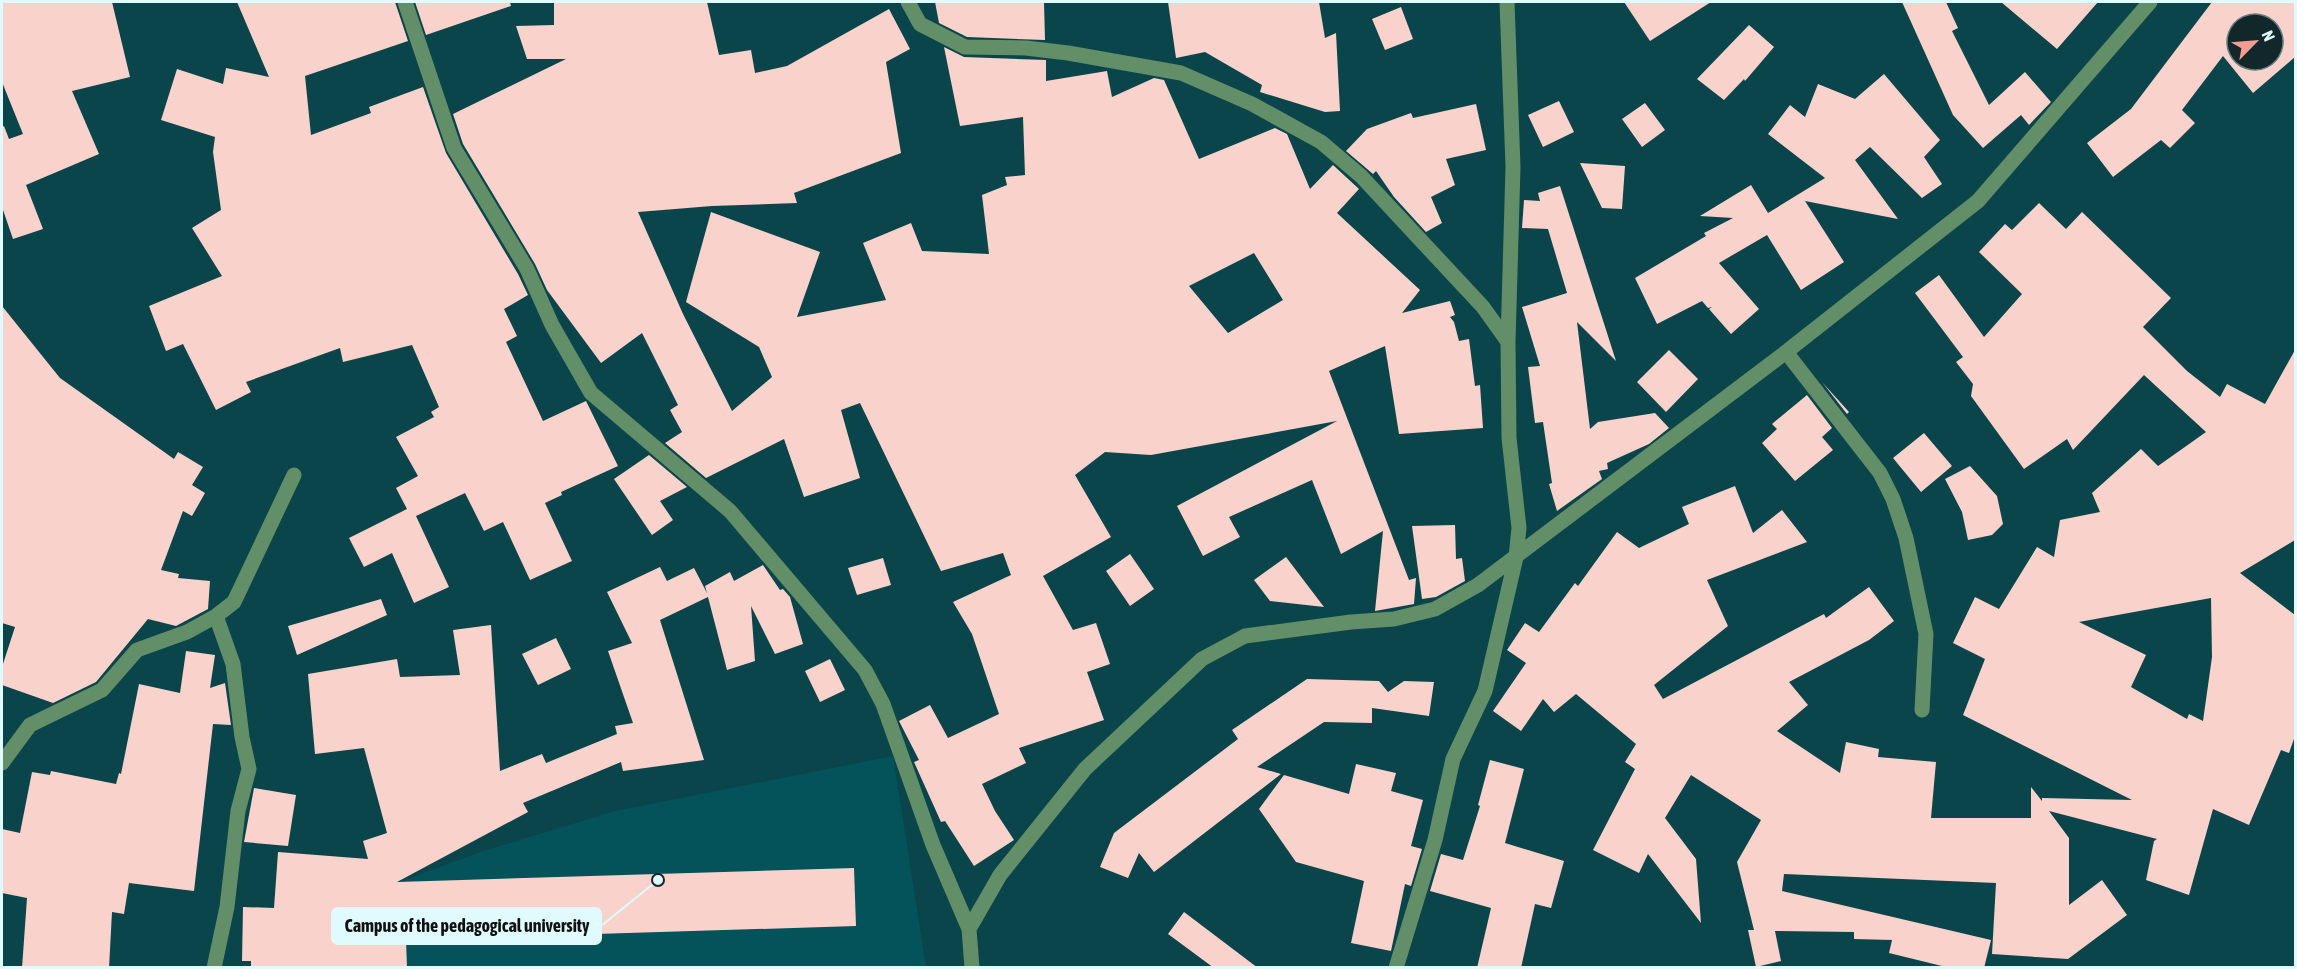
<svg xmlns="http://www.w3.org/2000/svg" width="2297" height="969" font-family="'Asap Condensed',sans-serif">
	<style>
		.built { fill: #04525a }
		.building { fill: #f9d2cc; fill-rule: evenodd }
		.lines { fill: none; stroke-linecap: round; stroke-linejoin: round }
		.minor { stroke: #628f67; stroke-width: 15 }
		.leader { fill: none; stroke: #e0fbfe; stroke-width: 2 }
		.callout-dot { fill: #e0fbfe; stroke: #11272a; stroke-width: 2 }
		.callout { fill: #e0fbfe; stroke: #e0fbfe; stroke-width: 2 }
		.callout-label { font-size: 18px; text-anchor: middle; font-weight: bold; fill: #111 }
	</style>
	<rect width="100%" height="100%" fill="#0a454b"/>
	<!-- built -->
	<path class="built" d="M893 756 926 967 328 968 329 908 480 852 615 811Z"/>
	<!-- building -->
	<path class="building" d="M2 2H112L130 77 72 91 99 154 26 185 43 229 13 239 2 207V127L4 126 9 139 23 134 2 82Z
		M237 2H395L408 41 305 76 311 135 371 113 369 107 423 87 446 153 518 274 528 295 504 309 517 336 506 342 543 421 586 401 618 466 561 492 562 495 545 503 572 561 530 580 503 522 484 531 465 493 416 516 449 587 414 603 392 553 364 567 349 538 407 509 396 488 418 476 396 437 434 417 431 412 439 407 412 345 343 362 340 348 246 382 251 392 216 410 183 344 166 351 149 306 222 276 192 228 221 210 213 152 215 137 161 120 177 69 223 84 226 68 269 77Z
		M415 2H510L511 6 426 35Z
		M554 2H707L719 55 751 50 755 73 787 66 889 9 910 49 886 62 901 153 794 193 797 203 712 206 638 212 683 314 732 411 772 377 759 347 686 302 711 212 820 252 797 317 886 300 863 243 911 223 922 251 989 254 982 195 1007 185 1005 177 1025 175 1023 117 960 126 944 47 964 57 1046 60V81L1107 71 1112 97 1154 78 1164 80 1199 159 1275 128 1287 134 1310 189 1333 165 1359 189 1337 213 1420 290 1402 313 1450 301 1455 315 1450 317 1454 322 1459 341 1469 339 1475 386 1480 385 1483 428 1399 434 1385 346 1329 371 1409 580 1416 578 1414 604 1375 611 1383 531 1341 554 1312 480 1229 517 1240 537 1203 556 1177 506 1337 421 1151 455 1105 452 1075 475 1111 537 1043 576 1073 630 1096 623 1110 664 1087 672 1104 720 1019 748 1026 763 982 784 995 811 1014 840 974 866 945 821 941 822 914 762 919 760 899 721 930 705 948 738 999 714 972 634 953 602 1011 575 1003 553 941 571 860 403 841 410 860 478 804 497 784 439 706 478 665 443 682 432 670 410 678 405 642 333 601 363 547 290 535 264 463 144 453 114 566 59H527L516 26 554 25ZM1254 253 1283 300 1228 333 1189 286Z
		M935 2H1044L1045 40 967 37 939 23Z
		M1168 2H1319L1325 38 1336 33 1340 111 1325 112 1260 92 1262 85 1205 52 1176 58Z
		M1624 2H1711L1650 41Z
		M1902 2H1946L1958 28 1952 31 1989 105 2025 72 2051 102 2029 125 2021 115 1983 148 1953 115Z
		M2001 2H2098L2057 49Z
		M2212 2H2295V57L2253 93 2223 56 2182 110 2195 123 2170 148 2161 140 2113 177 2087 143 2131 109ZM2237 24H2273V60H2237Z
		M1401 7 1413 39 1385 50 1372 19Z
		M1749 25 1774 47 1745 81 1744 79 1724 100 1697 79Z
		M1884 74 1940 140 1924 157 1942 184 1922 198 1870 147 1855 160 1898 219 1805 201 1844 262 1801 290 1767 235 1719 263 1759 309 1731 334 1709 309 1712 307 1708 308 1702 301 1657 324 1635 278 1706 236 1704 233 1733 218 1700 216 1751 185 1768 213 1825 178 1768 134 1790 105 1805 117 1818 84 1855 99Z
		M1559 101 1574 132 1543 147 1528 115Z
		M1645 103 1665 130 1642 147 1622 119Z
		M1476 104 1486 150 1446 159 1455 185 1431 197 1442 223 1426 232 1394 197 1376 171 1373 174 1346 151 1367 129 1411 113 1413 118Z
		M1580 163 1625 166 1622 209 1602 208Z
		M1560 186 1616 361 1577 322 1590 429 1598 422 1655 413 1669 428 1649 444 1607 463 1608 469 1599 471 1602 479 1557 511 1549 484 1552 483 1543 422 1535 423 1528 367 1540 366 1522 307 1567 293 1548 229 1522 228 1524 200 1540 201 1538 193Z
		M2039 203 2066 229 2082 212 2171 298 2143 327 2187 371 2220 397 2227 384 2265 404 2295 350V540L2240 573 2295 615V736L2289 753 2281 750 2249 825 2213 809 2189 895 2146 880 2154 841 2157 839 2049 811 2069 838V905L2102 880 2127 915 2068 959 1992 954 1996 883 1784 874 1782 891 1991 940 1984 968H1950L1889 953 1892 940 1854 939V932L1775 931 1781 961 1756 967 1748 930H1754L1737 862 1761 820 1691 775 1665 818 1696 859 1701 923 1648 854 1639 873 1593 850 1635 769 1625 762 1636 744 1576 694 1554 712 1543 699 1521 731 1493 711 1526 663 1507 650 1525 623 1539 632 1575 583 1578 586 1617 532 1639 548 1689 524 1682 507 1735 486 1753 533 1782 510 1807 542 1707 580 1728 626 1654 685 1663 699 1824 614 1826 618 1869 587 1894 621 1869 640 1789 682 1808 705 1777 731 1840 773 1846 742 1879 749 1878 757 1936 762 1931 818H2031V787L2042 801V798L2132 800 1963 715 1985 659 1953 643 1975 597 1999 609 2037 547 2054 557 2060 520 2100 512 2092 493 2141 449 2158 466 2206 432 2144 375 2073 450 2067 439 2024 469 1971 396 1973 384 1956 362 1963 357 1915 293 1939 275 1984 337 2022 294 1979 252 2005 224 2012 230ZM2211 598 2212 657 2203 721 2189 714 2187 719 2131 687 2146 655 2079 622Z
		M2 306 60 378 174 459 178 452 203 467 192 485 205 493 192 516 183 511 161 570 179 574 178 578 210 581 208 609 176 626 148 619 96 682 53 703 2 685V667L15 627 2 623Z
		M1669 350 1698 379 1666 412 1637 382Z
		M1822 382 1849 412 1847 414Z
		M1807 395 1832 428 1822 437 1833 450 1795 481 1762 443 1777 429 1772 424Z
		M1924 433 1952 466 1921 492 1893 458Z
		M649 455 687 487 660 501 673 520 652 535 614 479Z
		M1970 466 1997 496 2003 524 1992 535 1968 540 1962 512 1945 479Z
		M1455 525 1456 559 1462 558 1465 581 1436 597 1422 599 1412 526Z
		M1130 554 1154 589 1130 606 1106 571Z
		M1286 557 1324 607 1270 601 1254 580Z
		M883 558 891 585 857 595 848 568Z
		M763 565 780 590 783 589 790 597 803 644 775 654 751 606 755 661 727 670 708 597 660 620 704 760 623 771 621 762 523 803 528 812 397 882 854 868 856 926 406 940 407 968H251V961H242L243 907 274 908 278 852 368 859 363 841 387 833 364 748 315 754 308 674 397 659 400 677 460 675 453 630 491 625 500 771 542 754 546 763 617 734 615 726 633 723 608 651 632 643 607 592 660 567 667 581 694 568 707 593 705 586 730 572 734 581Z
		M381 599 387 615 297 655 288 626Z
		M556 638 571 669 538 685 522 654Z
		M186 651 215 655 210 688 225 683 231 725 213 724 194 891 129 883 124 914 112 912 109 968H22L27 898 2 893V829L20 833 32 772 50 775 51 771 116 784 119 773 121 774 139 684 180 693Z
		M830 659 845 690 820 702 805 671Z
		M1307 679 1379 681 1388 692 1404 681 1434 682 1429 716 1372 708V723L1324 722 1257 767 1281 774 1154 872 1139 853 1128 878 1100 867 1114 833 1238 739 1232 730Z
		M1490 760 1524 769 1505 843 1564 861 1551 908 1535 904 1521 968H1477L1491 908 1430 891 1441 854 1463 860 1480 806 1478 805Z
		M1356 764 1396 773 1391 791 1423 800 1411 846 1422 849 1411 886 1405 884 1391 951 1351 943 1364 881 1296 862 1259 809 1284 775 1349 794Z
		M254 788 296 795 288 846 244 842Z
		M1184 912 1258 968H1214L1168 934Z"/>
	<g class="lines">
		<!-- minor -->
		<path class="minor" d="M405 2 454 148 527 269 552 325 591 393 730 511 865 670 883 704 933 845 969 929
			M908 2 920 24 965 47 1026 48 1068 53 1181 73 1252 104 1321 142 1361 176 1483 307 1508 342
			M1786 352 1880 473 1893 499 1906 538 1926 634 1922 710
			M2 763 30 725 102 690 137 650 187 632 216 616 234 602 294 475
			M214 968 227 907 238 811 249 769 242 737 233 664 216 616
			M972 968 969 929 1000 875 1085 769 1202 659 1245 636 1351 622 1394 619 1435 609 1478 585 1786 352 1978 201 2150 2
			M1396 968 1435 840 1453 759 1485 691 1516 557 1519 528 1509 438 1508 342 1513 167 1507 2"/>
	</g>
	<!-- callouts -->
	<path class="leader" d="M658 880L601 926"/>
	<circle class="callout-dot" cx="658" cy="880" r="6"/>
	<rect class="callout" x="332" y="908" width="269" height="36" rx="6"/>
	<g class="callout-label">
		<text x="467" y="932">Campus of the pedagogical university</text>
	</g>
	<!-- border -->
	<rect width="2297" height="969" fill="none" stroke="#e0fbfe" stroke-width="6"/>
	<!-- north arrow -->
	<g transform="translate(2255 42) rotate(65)"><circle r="28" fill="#11272a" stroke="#647c7f" stroke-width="1.5"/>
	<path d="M0-4.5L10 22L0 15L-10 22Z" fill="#f59c92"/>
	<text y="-9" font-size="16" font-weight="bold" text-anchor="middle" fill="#e0fbfe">N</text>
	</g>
</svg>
